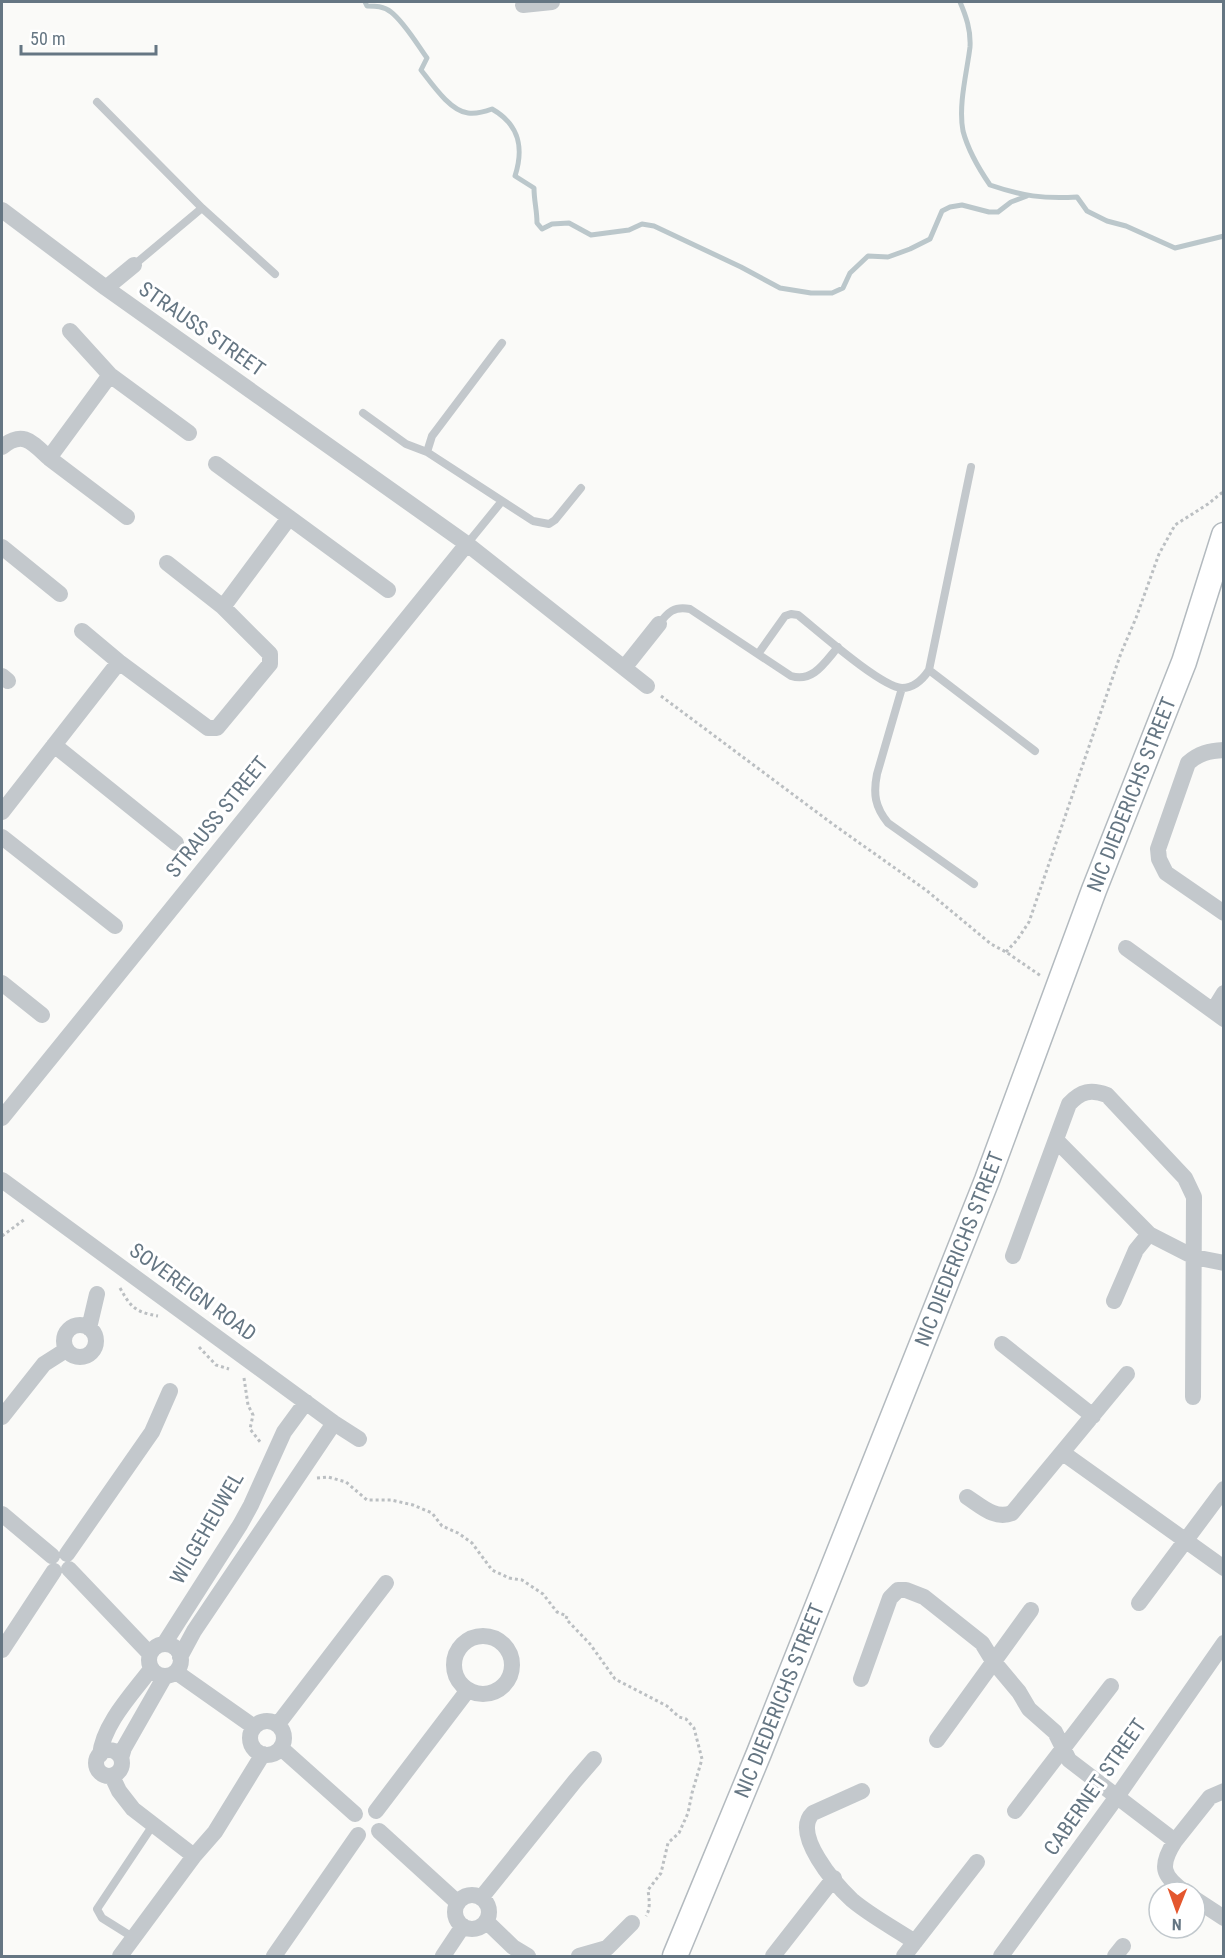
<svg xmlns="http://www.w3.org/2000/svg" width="1225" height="1958" font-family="'Roboto Condensed',sans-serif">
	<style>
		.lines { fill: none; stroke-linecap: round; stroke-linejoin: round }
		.stream { stroke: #bbc7cb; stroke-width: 5 }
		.secondary-casing { stroke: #b3babf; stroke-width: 27 }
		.path { stroke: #bbbfc2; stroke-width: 3; stroke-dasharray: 3 3; stroke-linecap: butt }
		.lane { stroke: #c3c8cc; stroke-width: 8 }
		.street { stroke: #c3c8cc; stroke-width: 16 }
		.secondary { stroke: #fff; stroke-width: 24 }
		.labels { text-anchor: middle; stroke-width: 6; stroke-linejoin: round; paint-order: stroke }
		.street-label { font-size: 21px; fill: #657683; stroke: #fff }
	</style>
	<rect width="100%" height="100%" fill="#fafaf8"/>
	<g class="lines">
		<!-- stream -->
		<path class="stream" d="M365 2 367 6C375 6 384 6 391 12 404 22 417 44 427 58L421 70C432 84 450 111 468 113 476 114 484 112 492 109 520 125 524 148 515 176L534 188C534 201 537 210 537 223L542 229 552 224 569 223 591 235 629 230 642 224 654 226 741 267 780 288 811 293H832L843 288 850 273 868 256 888 257 910 249 930 239 942 211 950 207 962 205 989 212H998L1011 202 1027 196
			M960 2C966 16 971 30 970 47 967 72 958 105 963 131 968 150 979 169 990 185 1022 196 1043 199 1077 197L1087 211 1107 221 1126 226 1175 248 1224 236"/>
		<defs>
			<g id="secondary">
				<path id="s1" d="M675 1956 759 1753 987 1180 1094 890 1184 662 1224 535"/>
			</g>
		</defs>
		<!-- secondary casing -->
		<use href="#secondary" class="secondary-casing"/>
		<!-- path -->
		<path class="path" d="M661 696 834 825 926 890 991 944 1006 952 1041 976
			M1006 952 1017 940 1029 922 1121 653 1136 618 1159 554 1175 525 1208 504 1224 491
			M2 1236 25 1219
			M120 1288C131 1308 136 1312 158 1316
			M199 1347 216 1365 229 1369
			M244 1378 248 1405 253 1415 250 1429 261 1443
			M317 1478 328 1477 346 1482 367 1500H391L413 1505 432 1513 442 1526 458 1533 472 1543 492 1570 509 1578 522 1580 543 1594 557 1612 567 1616 566 1619 590 1644 615 1679 667 1706 679 1717 686 1719 694 1728 702 1759 692 1793 688 1813 679 1833 668 1843 661 1873 648 1890C649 1899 651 1908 646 1916"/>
		<!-- lane -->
		<path class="lane" d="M97 102 202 208 275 274
			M134 265 202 208
			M363 413 406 444 427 452 533 521 549 524 555 520 581 488
			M427 452 432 436 502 343
			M467 544 502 501
			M659 624C668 612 674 606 690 609L791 676C813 683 825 662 838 647
			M758 654 785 616 791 614 798 615C817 630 881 687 902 688 914 688 923 679 929 670L971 467
			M929 670 1035 751
			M902 688 877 774C873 794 875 807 888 823L974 884
			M134 1938 102 1918 97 1909 153 1825"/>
		<!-- street -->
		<path class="street" d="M523 5 552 2
			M2 210 106 288 467 544 647 686
			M106 288 134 265
			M110 375 189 433
			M2 447C23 430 32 442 49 458L110 375 70 331
			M49 458 127 517
			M216 464 388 590
			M2 547 60 594
			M223 607 289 518
			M82 631 119 662 208 728H217L270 664V654L223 607 167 563
			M624 668 659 624
			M2 676 8 681
			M54 745 176 843
			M1224 750C1209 751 1199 753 1188 763L1158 849 1159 859 1166 873 1224 913
			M2 812 119 662
			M2 837 115 926
			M1126 948 1224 1019
			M2 983 42 1015
			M1213 1011 1224 993
			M2 1118 467 544
			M1056 1140 1149 1234 1194 1257 1224 1263
			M2 1180 334 1423 359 1439
			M1013 1256 1069 1104C1081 1091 1091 1089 1107 1095L1185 1178 1194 1197 1193 1397
			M1114 1301 1136 1250 1149 1234
			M64 1341a16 16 0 1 1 32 0a16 16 0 1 1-32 0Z
			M89 1328 97 1294
			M1002 1344 1093 1416
			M2 1417 44 1364 66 1350
			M1063 1453 1224 1568
			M967 1497C981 1506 995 1520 1012 1513L1127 1374
			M2 1514 52 1556
			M67 1554 152 1432 170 1391
			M69 1569 150 1654
			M1139 1603 1224 1489
			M454 1665a29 29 0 1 1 58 0a29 29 0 1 1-58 0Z
			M164 1644 240 1525 251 1505 284 1432 306 1402
			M149 1660a16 16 0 1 1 32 0a16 16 0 1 1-32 0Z
			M2 1650 54 1571
			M180 1657 194 1631 334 1423
			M176 1672 254 1727
			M861 1679 890 1598 898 1590H906L924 1597 982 1643 993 1661 1019 1692 1029 1709 1055 1732 1069 1760 1175 1841C1159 1866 1162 1876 1185 1892
			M250 1738a17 17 0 1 1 34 0a17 17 0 1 1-34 0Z
			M278 1724 386 1583
			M937 1740 1031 1610
			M281 1748 355 1814
			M96 1763a13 13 0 1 1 26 0a13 13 0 1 1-26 0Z
			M100 1755C103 1724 133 1693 151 1669
			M121 1758 124 1748 165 1676
			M112 1776 119 1791 133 1809 194 1856 215 1832 263 1754
			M862 1791 813 1813C791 1834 836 1885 852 1900 871 1916 894 1928 915 1942
			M376 1811 468 1690
			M1015 1811 1111 1686
			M379 1831 458 1903
			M1175 1841 1210 1797 1224 1791
			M455 1912a17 17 0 1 1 34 0a17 17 0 1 1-34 0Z
			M481 1898 575 1781 594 1759
			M1195 1899 1224 1918
			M486 1921 513 1947 528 1956
			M120 1956 194 1856
			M274 1956 358 1835
			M443 1956 463 1926
			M579 1956 607 1948 632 1923
			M773 1956 834 1878
			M904 1956 977 1862
			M1001 1956 1116 1798 1224 1643
			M1115 1956 1123 1946"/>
		<!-- secondary -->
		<use href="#secondary" class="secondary"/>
	</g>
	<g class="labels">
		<!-- street labels -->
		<g class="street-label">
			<text transform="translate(202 329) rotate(35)" y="7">STRAUSS STREET</text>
			<text dy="7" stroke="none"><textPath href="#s1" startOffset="1248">NIC DIEDERICHS STREET</textPath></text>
			<text transform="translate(217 817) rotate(-51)" y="7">STRAUSS STREET</text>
			<text dy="7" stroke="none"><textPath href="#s1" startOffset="762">NIC DIEDERICHS STREET</textPath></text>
			<text transform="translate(193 1292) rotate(36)" y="7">SOVEREIGN ROAD</text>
			<text transform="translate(207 1528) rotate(-60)" y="7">WILGEHEUWEL</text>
			<text dy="7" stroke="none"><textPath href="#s1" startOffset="276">NIC DIEDERICHS STREET</textPath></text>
			<text transform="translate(1095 1787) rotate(-55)" y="7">CABERNET STREET</text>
		</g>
	</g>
	<!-- border -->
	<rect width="1225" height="1958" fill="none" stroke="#657683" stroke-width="6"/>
	<!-- north arrow -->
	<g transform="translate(1177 1910) rotate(181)"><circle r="28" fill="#ffffff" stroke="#c1c8cd" stroke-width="1.5"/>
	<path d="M0-4.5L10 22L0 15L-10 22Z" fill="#e4572e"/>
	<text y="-9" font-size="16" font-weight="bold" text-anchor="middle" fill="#657683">N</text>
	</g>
	<!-- scale -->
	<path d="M21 45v9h135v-9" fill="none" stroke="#657683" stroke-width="3"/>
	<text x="30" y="45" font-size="18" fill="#657683" stroke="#ffffff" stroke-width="4.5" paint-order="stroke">50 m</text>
</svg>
